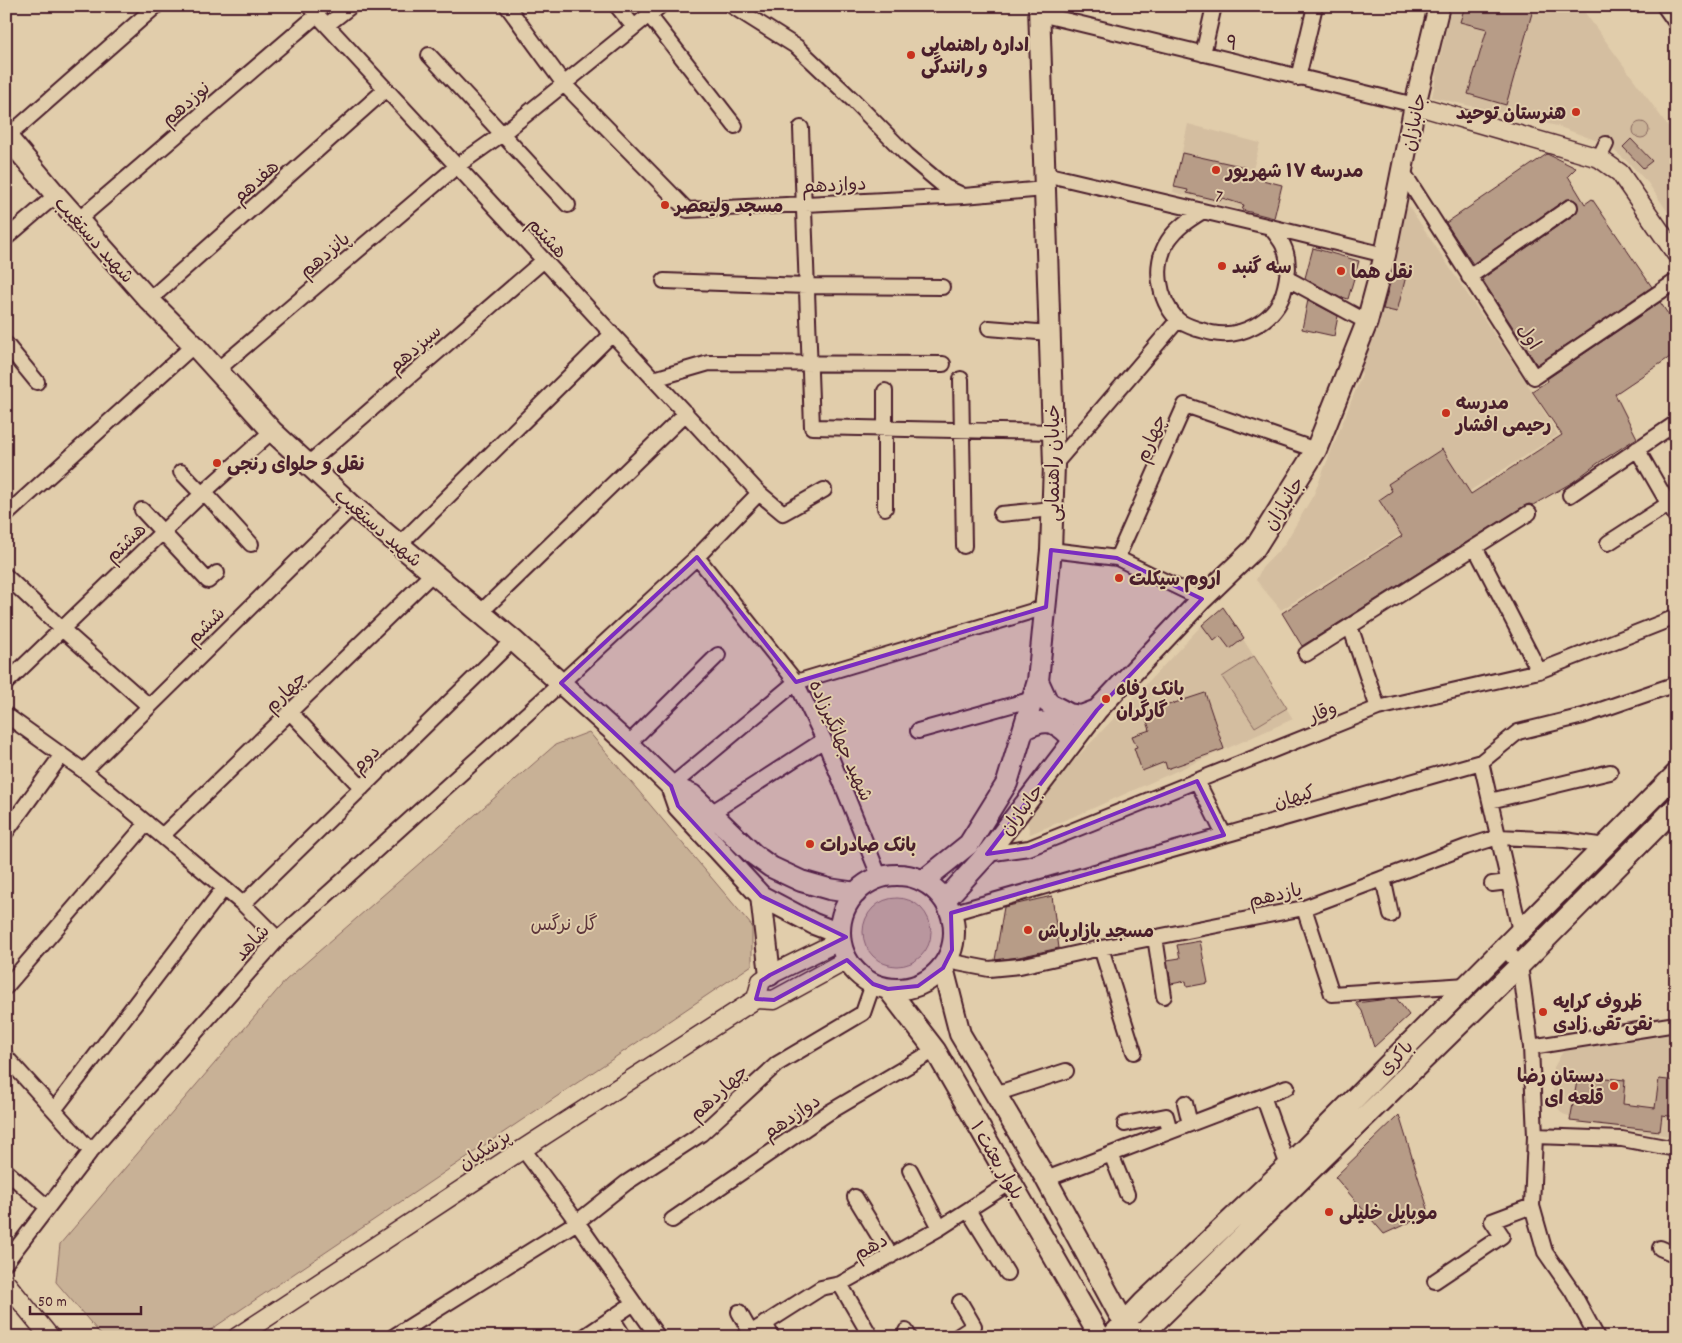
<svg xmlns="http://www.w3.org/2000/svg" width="1682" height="1343" font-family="Dekko,'Playpen Sans Arabic',sans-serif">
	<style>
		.built { fill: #d4bea0 }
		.green { fill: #c8b196; stroke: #896860 }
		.building { fill: #b79c87; stroke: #4a1f2b }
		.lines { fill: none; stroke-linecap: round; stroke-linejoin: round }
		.minor-casing { stroke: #4a1f2b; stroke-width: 18 }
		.tertiary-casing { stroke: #4a1f2b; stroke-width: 21 }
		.secondary-casing { stroke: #4a1f2b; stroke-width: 24 }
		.minor { stroke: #e1cdab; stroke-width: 14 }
		.tertiary { stroke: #e1cdab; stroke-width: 18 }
		.secondary { stroke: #e1cdab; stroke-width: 20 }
		.marked { fill: #7b2cbf; fill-opacity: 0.2; stroke: #7b2cbf; stroke-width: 4; stroke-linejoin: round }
		.poi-dot { fill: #c8321e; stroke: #e1cdab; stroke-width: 2 }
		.labels { text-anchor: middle; stroke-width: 4; stroke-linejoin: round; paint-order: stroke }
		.street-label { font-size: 19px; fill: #4a1f2b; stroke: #e1cdab }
		.poi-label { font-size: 19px; font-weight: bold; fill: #4a1f2b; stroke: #e1cdab; text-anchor: start }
		.park-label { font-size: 19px; fill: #5d353b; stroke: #e1cdab }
	</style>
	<rect width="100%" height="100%" fill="#e1cdab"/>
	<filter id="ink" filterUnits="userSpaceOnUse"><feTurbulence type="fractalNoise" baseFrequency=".02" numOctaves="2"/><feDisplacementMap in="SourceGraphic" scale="10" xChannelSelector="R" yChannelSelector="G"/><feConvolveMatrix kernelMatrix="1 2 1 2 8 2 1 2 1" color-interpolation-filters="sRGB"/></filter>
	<g filter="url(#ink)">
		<!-- built -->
		<path class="built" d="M1451 6H1580L1676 137V224L1648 183 1629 163 1606 144 1557 126 1432 97Z
			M1188 124 1260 143 1242 210 1173 192Z
			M1406 202 1532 391 1558 435 1281 610 1256 580 1262 568 1284 545 1314 494 1362 374 1358 366 1396 249Z
			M1223 607 1293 719 1080 814 1030 834 1026 815 1048 788 1202 625Z
			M1676 1028V1137L1570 1121 1569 1116 1563 1114 1553 1102V1069L1562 1053 1572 1044Z"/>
		<!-- green -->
		<path class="green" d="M1633 130a8 8 0 1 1 16 0a8 8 0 1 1-16 0Z
			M1254 656 1287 708 1255 727 1222 677Z
			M589 732 752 926V965L200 1337H103L56 1282 60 1244 286 980 555 745Z
			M863 932a34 34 0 1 1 68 0a34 34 0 1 1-68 0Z"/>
		<!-- building -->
		<path class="building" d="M1465 6H1534L1506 105 1468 94 1487 29 1460 22Z
			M1631 139 1652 161 1643 168 1623 147Z
			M1182 153 1245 167 1243 175 1282 185 1274 218 1242 210 1244 205 1222 198 1220 201 1187 193 1188 190 1174 187Z
			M1547 154 1576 168 1568 176 1585 204 1592 199 1652 287 1537 365 1482 279 1575 214 1578 210 1577 202 1573 199 1565 200 1473 264 1446 223Z
			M1313 248 1359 261 1348 299 1342 297V299L1305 278Z
			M1395 265 1408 268 1397 312 1383 309Z
			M1308 300 1338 316 1334 336 1302 329Z
			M1660 302 1676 326V353L1615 394 1637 438 1598 463 1573 482 1533 505 1529 504 1524 506 1302 646 1282 613 1402 536 1379 500 1392 491 1388 484 1442 449 1471 494 1562 435 1532 391 1548 381 1547 379Z
			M1223 607 1244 638 1230 649 1220 636 1214 641 1202 625Z
			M1205 693 1224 749 1167 769 1165 762 1142 771 1134 748 1137 747 1132 736 1150 730 1144 713Z
			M1052 896 1059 948 1019 957 995 960 1004 907Z
			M1200 941 1208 983 1187 987 1186 981 1171 984 1167 960 1180 958 1177 945Z
			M1396 998 1409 1015 1374 1047 1362 1011 1356 1003Z
			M1578 1075 1625 1080 1623 1104 1655 1108 1659 1079 1676 1081V1117L1662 1115 1660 1131 1570 1121Z
			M1399 1115 1428 1209 1419 1218 1384 1234 1335 1177Z"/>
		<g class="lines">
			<defs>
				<path id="minor" d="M309 6 759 493 783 513 824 490
					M507 6 564 84 687 210 964 196 1045 189
					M617 6 634 27
					M732 6 797 47 854 101 907 155 945 187 960 194
					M1664 6 1676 23
					M1040 14 1415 105
					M649 15 735 126
					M327 25 351 6
					M1203 54 1214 6
					M429 55 568 205
					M1298 78 1315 6
					M801 128 812 427 1053 432
					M7 137 156 6
					M1599 158 1606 144
					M1403 172 1534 377 1676 281
					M1045 174 1279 229 1385 255
					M1203 211C1190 219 1177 227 1168 241 1153 264 1158 299 1177 319 1181 323 1191 327 1197 329 1202 330 1207 332 1212 333 1240 339 1274 321 1283 294 1288 278 1291 261 1283 245 1280 239 1274 232 1270 227
					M78 220 317 15
					M6 238 56 195
					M1469 277 1570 207
					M1288 279 1367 322
					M664 281 807 286 942 287
					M149 300 386 89
					M989 328 1050 333
					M6 344 37 382
					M216 371 457 166 502 134 660 6
					M654 379 709 363 943 364
					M961 379 964 546
					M885 391V508
					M1637 449 1676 517
					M308 464 544 260
					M1054 465 1178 320
					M181 472 202 494
					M204 492 251 544
					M1570 495 1676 423
					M142 510 208 581 217 573
					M1001 514 1053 509
					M6 515 194 345
					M1608 543 1676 499
					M400 544 612 334
					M1475 547 1539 671
					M1051 550 1117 558 1202 599
					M697 557 796 682 824 740 880 878
					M1117 558 1185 405 1316 450
					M6 576 62 629 149 706
					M481 612 686 413
					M1350 626 1378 708
					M1306 654 1529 513
					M6 683 204 492 272 431
					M290 712 362 788
					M6 715 84 771 162 836 243 904 278 939
					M918 731 1033 699
					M628 744 718 655
					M1481 762 1520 931
					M84 771 353 506
					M1197 781 1224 835
					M671 786 796 682 1046 607
					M1490 801 1610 772
					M711 813 824 740
					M6 832 61 756
					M162 836 433 573
					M987 854 1029 848 1378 708 1539 671 1676 617
					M1383 878 1391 915
					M1492 884 1508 882
					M243 904 513 640
					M1304 908 1332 994 1467 985
					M951 913 1481 762 1518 732 1583 716 1676 684
					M1155 937 1164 996
					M1101 948 1134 1052
					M1504 948 1520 965 1531 1047 1535 1136 1532 1206 1545 1252 1572 1291 1597 1337
					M947 961 989 969 1020 966 1101 948 1304 908 1466 847 1498 837 1565 840 1605 846
					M6 987 147 823
					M1531 1047 1676 1024
					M6 1057 91 1151
					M995 1094 1066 1071
					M1263 1096 1288 1166
					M1185 1103 1190 1124
					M54 1110 224 888
					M1125 1124 1166 1116 1170 1131
					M1535 1136 1622 1139 1676 1149
					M523 1149 577 1222 658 1337
					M1111 1154 1127 1194
					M910 1170 940 1228
					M6 1171 47 1207
					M1046 1179 1287 1087
					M855 1197 891 1256
					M968 1210 1007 1273
					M672 1220 828 1113 935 1050
					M1660 1248 1676 1255
					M6 1262 91 1151 278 939 561 683 697 557 759 493
					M1435 1281 1502 1236 1492 1221 1532 1206
					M840 1284 871 1337
					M739 1312 751 1333
					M612 1318 624 1337
					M765 1323 772 1337
					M906 1331 909 1337
					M393 1337 577 1222 626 1183 701 1134 777 1064 863 1013 873 984
					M584 1337 634 1303
					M744 1337 821 1288 840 1284 940 1228 1011 1182
					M957 1337 974 1326 960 1302"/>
				<path id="tertiary" d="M1415 105 1599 158 1620 173 1676 254
					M756 999 761 981 770 975 841 940
					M6 1283 50 1337
					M237 1337 523 1149 756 999 774 1000 847 960"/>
				<path id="secondary" d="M6 136 56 195 149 300 194 345 272 431 353 506 513 640 628 744 671 786 692 795 753 854 771 867 801 881 829 889 856 893
					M1038 681 1048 703 1069 714 1081 716 1097 710
					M1024 729C1044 719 1054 719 1070 736L1071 743
					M671 786 678 806 761 896 814 924 840 934
					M840 932a57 57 0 1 1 114 0a57 57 0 1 1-114 0Z
					M923 881 969 844 1007 783 1038 681 1051 550 1054 465 1039 6
					M761 896 770 975
					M945 900 987 854 1097 710 1202 599 1255 548 1316 450 1367 322 1385 255 1415 105 1439 6
					M943 968 960 1034 1046 1179 1118 1312 1125 1322 1133 1331
					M888 989 935 1050 1100 1337
					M1111 1337 1143 1303 1288 1166 1676 774
					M1140 1337 1520 965 1676 807"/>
			</defs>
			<!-- minor casing -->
			<use href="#minor" class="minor-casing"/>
			<!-- tertiary casing -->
			<use href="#tertiary" class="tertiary-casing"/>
			<!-- secondary casing -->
			<use href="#secondary" class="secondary-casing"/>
			<!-- minor -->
			<use href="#minor" class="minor"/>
			<!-- tertiary -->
			<use href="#tertiary" class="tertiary"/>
			<!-- secondary -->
			<use href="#secondary" class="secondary"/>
		</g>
	</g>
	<!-- marked area -->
	<path class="marked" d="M1051 550 1117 558 1202 599 1097 710 987 854 1029 848 1197 781 1224 835 951 913 952 950 943 968 918 986 888 989 873 984 847 960 774 1000 756 999 761 981 770 975 846 937 761 896 678 806 671 786 561 683 697 557 796 682 1046 607Z"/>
	<!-- markers -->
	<g class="poi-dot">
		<circle cx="911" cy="55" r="5"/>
		<circle cx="1576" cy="112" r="5"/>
		<circle cx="1216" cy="170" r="5"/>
		<circle cx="665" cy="205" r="5"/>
		<circle cx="1222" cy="266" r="5"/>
		<circle cx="1341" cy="271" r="5"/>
		<circle cx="1446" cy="413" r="5"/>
		<circle cx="217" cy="463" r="5"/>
		<circle cx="1119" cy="578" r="5"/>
		<circle cx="1106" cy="699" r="5"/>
		<circle cx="810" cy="844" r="5"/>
		<circle cx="1028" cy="930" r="5"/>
		<circle cx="1543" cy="1012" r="5"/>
		<circle cx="1614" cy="1086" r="5"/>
		<circle cx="1329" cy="1212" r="5"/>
	</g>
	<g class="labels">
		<!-- street labels -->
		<g class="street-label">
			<text transform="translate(1232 42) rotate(14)" y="7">۹</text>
			<text transform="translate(185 103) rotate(-41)" y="7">نوزدهم</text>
			<text transform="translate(1413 122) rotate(-78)" y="7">جانبازان</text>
			<text transform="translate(255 181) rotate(-42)" y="7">هفدهم</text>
			<text transform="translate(834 184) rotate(-3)" y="7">دوازدهم</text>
			<text transform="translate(1219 195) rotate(13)" y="7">7</text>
			<text transform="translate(548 237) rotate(47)" y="7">هشتم</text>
			<text transform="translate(95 239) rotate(48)" y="7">شهید دستغیب</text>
			<text transform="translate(324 254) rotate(-40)" y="7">پانزدهم</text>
			<text transform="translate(1530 336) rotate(57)" y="7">اول</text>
			<text transform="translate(414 348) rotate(-41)" y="7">سیزدهم</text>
			<text transform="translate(1150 438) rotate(-66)" y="7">چهارم</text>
			<text transform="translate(1052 463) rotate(-90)" y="7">خیابان راهنمایی</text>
			<text transform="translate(1283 503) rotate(-58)" y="7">جانبازان</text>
			<text transform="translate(379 527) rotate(41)" y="7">شهید دستغیب</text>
			<text transform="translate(125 542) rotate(-44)" y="7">هشتم</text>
			<text transform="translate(205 625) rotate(-45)" y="7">ششم</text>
			<text transform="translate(285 691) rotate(-44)" y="7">چهارم</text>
			<text transform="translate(1322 711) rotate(-22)" y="7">وقار</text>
			<text transform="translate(842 740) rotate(66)" y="7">شهید جهانگیرزاده</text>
			<text transform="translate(365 758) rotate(-44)" y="7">دوم</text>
			<text transform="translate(1294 796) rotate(-16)" y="7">کیهان</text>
			<text transform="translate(1021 809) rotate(-53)" y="7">جانبازان</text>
			<text transform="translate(1275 894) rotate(-13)" y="7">یازدهم</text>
			<text transform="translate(251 942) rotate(-47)" y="7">شاهد</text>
			<text transform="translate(1395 1057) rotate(-45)" y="7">باکری</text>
			<text transform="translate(718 1092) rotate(-43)" y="7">چهاردهم</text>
			<text transform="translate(791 1116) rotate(-34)" y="7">دوازدهم</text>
			<text transform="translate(484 1149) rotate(-33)" y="7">پزشکیان</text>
			<text transform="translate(998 1160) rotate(60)" y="7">بلوار بعثت ۱</text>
			<text transform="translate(870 1246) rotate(-29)" y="7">دهم</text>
		</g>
		<!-- poi labels -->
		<g class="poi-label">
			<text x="921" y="51">اداره راهنمایی<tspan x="921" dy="22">و رانندگی</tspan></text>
			<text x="1566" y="119" text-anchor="end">هنرستان توحید</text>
			<text x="1226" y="177">مدرسه ۱۷ شهریور</text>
			<text x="675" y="212">مسجد ولیعصر</text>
			<text x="1232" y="273">سه گنبد</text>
			<text x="1351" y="278">نقل هما</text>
			<text x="1456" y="409">مدرسه<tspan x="1456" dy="22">رحیمی افشار</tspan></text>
			<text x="227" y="470">نقل و حلوای رنجی</text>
			<text x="1129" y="585">اروم سیکلت</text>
			<text x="1116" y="695">بانک رفاه<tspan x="1116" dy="22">گارگران</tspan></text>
			<text x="820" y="851">بانک صادرات</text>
			<text x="1038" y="937">مسجد بازارباش</text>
			<text x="1553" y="1008">ظروف کرایه<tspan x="1553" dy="22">نقی تقی زادی</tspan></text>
			<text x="1604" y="1082" text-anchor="end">دبستان رضا<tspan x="1604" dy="22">قلعه ای</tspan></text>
			<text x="1339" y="1219">موبایل خلیلی</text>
		</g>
		<!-- park labels -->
		<g class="park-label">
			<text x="564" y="930">گل نرگس</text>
		</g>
	</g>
	<!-- margin -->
	<rect width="1682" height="1343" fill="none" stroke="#e1cdab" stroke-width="25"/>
	<rect x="12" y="12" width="1657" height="1318" fill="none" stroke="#4a1f2b" stroke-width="2" filter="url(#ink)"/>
	<!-- scale -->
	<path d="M30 1306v8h111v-8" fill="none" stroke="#4a1f2b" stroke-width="2.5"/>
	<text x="38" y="1306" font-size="15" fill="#4a1f2b" stroke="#e1cdab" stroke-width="4" paint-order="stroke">50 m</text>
</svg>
